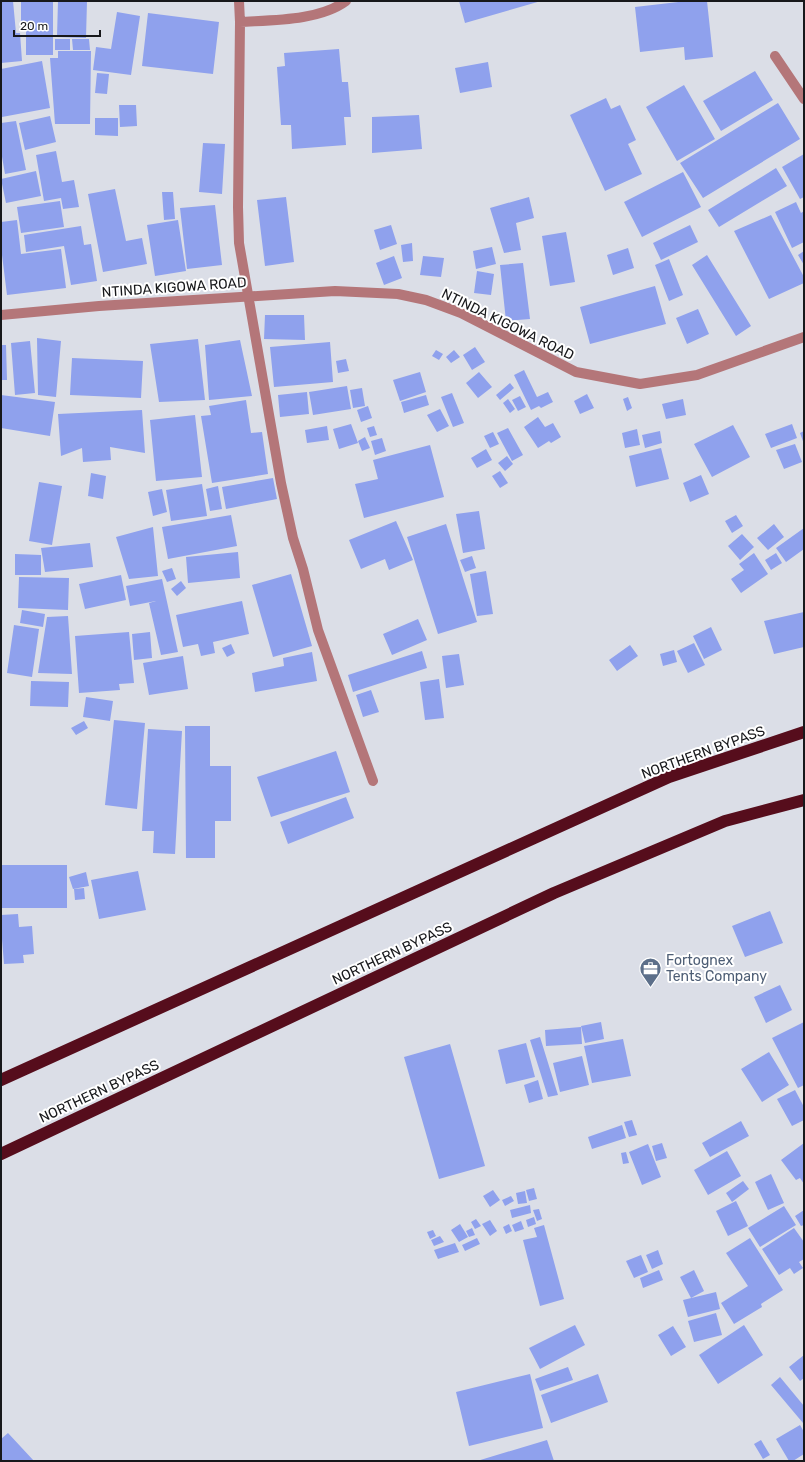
<svg xmlns="http://www.w3.org/2000/svg" width="805" height="1462" font-family="Rubik,sans-serif">
	<style>
		.building { fill: #8fa1ed }
		.lines { fill: none; stroke-linecap: round; stroke-linejoin: round }
		.minor { stroke: #b47679; stroke-width: 10 }
		.tertiary { stroke: #b47679; stroke-width: 10 }
		.motorway { stroke: #560d1c; stroke-width: 12 }
		.labels { text-anchor: middle; stroke-width: 4; stroke-linejoin: round; paint-order: stroke }
		.street-label { font-size: 14px; fill: #17181b; stroke: #fff }
		.service-label { font-size: 14px; fill: #4e5e75; stroke: #fff; text-anchor: start }
	</style>
	<rect width="100%" height="100%" fill="#dbdee7"/>
	<!-- building -->
	<path class="building" d="M1 1H13L16 33H20L22 61 1 63Z
		M58 1H87L86 38 57 37Z
		M459 1H541L465 23Z
		M687 1H707L713 57 685 60 684 47 640 52 635 7Z
		M21 2H53V55H26V25H21Z
		M117 12 140 16 131 75 93 70 96 47 111 49Z
		M148 13 219 22 213 74 142 66Z
		M55 39H70V50H55Z
		M72 39H89L90 50H73Z
		M339 49 342 82H348L351 117H344L346 145 292 149 291 125H281L277 67 285 66 284 53Z
		M58 51H91L90 124H55L50 58H58Z
		M42 61 50 108 2 117 1 69Z
		M488 62 492 87 460 93 455 68Z
		M755 71 773 100 721 131 703 101Z
		M97 73 109 74 107 94 95 93Z
		M684 85 715 139 677 161 646 107Z
		M606 98 611 109 620 105 636 140 628 144 642 174 605 191 570 115Z
		M778 103 800 139 703 198 680 163Z
		M119 105H136L137 126 120 127Z
		M419 115 422 149 372 153V117Z
		M50 116 56 142 25 150 19 123Z
		M95 118H118V136L95 135Z
		M16 121 26 170 5 174 1 151V123Z
		M203 143 225 144 222 194 199 192Z
		M56 151 62 182 74 180 79 207 63 209 61 198 44 201 36 155Z
		M804 154V197L800 199 782 167Z
		M776 168 787 186 719 227 708 210Z
		M36 171 41 196 6 203 1 179Z
		M683 172 701 207 642 237 624 202Z
		M115 189 126 241 142 238 147 264 103 272 88 194Z
		M162 192H173L175 219 164 220Z
		M286 197 294 262 265 266 257 200Z
		M529 197 534 218 516 223 521 250 504 253 490 208Z
		M60 201 64 227 21 233 17 207Z
		M796 202 801 213 804 211V242L792 248 775 212Z
		M215 205 222 265 187 269 180 208Z
		M771 215 804 277V283L769 299 734 231Z
		M17 220 21 254 61 249 66 288 7 295 1 247V222Z
		M178 220 186 271 155 276 147 225Z
		M391 225 397 244 380 250 374 230Z
		M690 225 698 242 661 260 653 243Z
		M81 226 84 245 91 244 97 281 71 285 64 246 26 252 24 235Z
		M566 232 575 282 550 286 542 236Z
		M412 243 413 261 403 262 401 245Z
		M492 247 496 264 476 269 473 251Z
		M628 248 634 268 613 275 607 255Z
		M804 251V265L798 255Z
		M707 255 751 326 736 336 692 265Z
		M394 256 402 278 384 285 376 263Z
		M423 256 444 258 441 277 420 275Z
		M669 259 683 295 669 301 655 265Z
		M523 263 530 319 506 321 500 265Z
		M477 271 494 274 491 295 474 293Z
		M655 286 666 324 590 344 580 307Z
		M698 309 709 334 687 344 676 318Z
		M265 315H304L305 340 264 339Z
		M37 338 61 341 56 397 38 395Z
		M198 339 205 400 159 402 150 344Z
		M240 340 252 396 209 400 205 345Z
		M30 341 35 393 15 395 11 343Z
		M330 342 333 382 274 387 270 347Z
		M1 345H6L7 380H1Z
		M475 347 485 362 472 370 463 355Z
		M436 350 443 354 439 360 432 356Z
		M454 350 460 357 451 363 446 357Z
		M72 358 143 361 141 398 70 395Z
		M346 359 349 371 338 373 336 361Z
		M524 370 537 397 548 392 553 402 541 408 539 406 531 410 514 375Z
		M420 372 426 392 400 401 393 380Z
		M479 372 492 387 478 398 466 383Z
		M510 383 514 388 500 400 496 395Z
		M347 386 351 409 313 415 309 392Z
		M362 388 365 406 353 408 350 390Z
		M307 392 309 414 280 417 278 395Z
		M452 393 464 423 453 427 441 397Z
		M587 394 594 408 580 414 574 401Z
		M1 395 55 402 50 436 1 428Z
		M426 395 429 405 404 413 401 402Z
		M520 396 526 407 518 411 512 400Z
		M628 397 632 408 627 411 623 399Z
		M508 399 515 409 510 413 503 403Z
		M683 399 686 415 666 419 662 404Z
		M246 400 251 433 262 432 268 474 212 483 201 416 211 415 209 406Z
		M368 406 372 418 361 422 357 410Z
		M440 409 449 426 437 432 427 415Z
		M142 410 145 453 110 447 111 460 83 462 82 448 61 456 58 414Z
		M195 415 202 477 156 481 150 420Z
		M538 417 545 427 553 423 561 437 551 443 549 441 538 448 524 427Z
		M351 424 358 443 339 449 333 429Z
		M792 424 797 438 771 448 765 434Z
		M733 425 750 457 712 477 694 444Z
		M327 426 329 440 307 443 305 430Z
		M374 426 377 435 370 437 367 428Z
		M508 428 523 455 512 461 497 433Z
		M637 429 640 445 625 448 622 433Z
		M660 431 662 443 645 448 642 435Z
		M804 431V444L800 433Z
		M493 432 499 444 490 448 484 436Z
		M365 437 370 448 362 451 358 441Z
		M382 438 386 451 375 455 371 441Z
		M795 444 802 462 784 469 776 450Z
		M430 445 444 497 364 518 355 484 378 479 373 460Z
		M661 448 669 479 636 487 629 456Z
		M486 449 492 460 477 468 471 458Z
		M507 456 513 464 505 471 498 463Z
		M500 471 508 483 500 488 492 476Z
		M91 473 106 476 103 499 88 496Z
		M701 475 709 494 690 502 683 483Z
		M273 478 277 499 226 509 222 487Z
		M39 482 62 486 52 545 29 541Z
		M202 484 207 516 171 521 166 490Z
		M218 486 222 509 210 511 206 489Z
		M162 489 167 512 153 516 148 492Z
		M479 511 485 549 463 553 456 514Z
		M231 515 237 546 168 559 162 527Z
		M736 515 743 526 732 533 725 521Z
		M396 521 413 560 389 570 385 559 361 569 349 540Z
		M446 524 477 622 438 634 407 537Z
		M774 524 784 537 768 550 757 538Z
		M153 527 158 576 129 579 116 537Z
		M804 528V549L786 562 776 548Z
		M742 534 754 547 740 560 728 546Z
		M90 543 93 567 45 572 41 548Z
		M238 552 240 578 188 583 186 557Z
		M754 553 768 574 741 593 731 579 744 570 739 564Z
		M776 553 782 563 771 570 765 560Z
		M15 554 41 555V575H15Z
		M472 556 476 568 465 572 460 560Z
		M172 568 176 579 167 582 162 571Z
		M486 571 493 614 477 616 470 574Z
		M291 574 312 646 273 657 252 585Z
		M121 575 126 600 85 609 79 584Z
		M19 577 69 578 68 610 18 608Z
		M162 579 178 652 161 655 149 603 156 601 130 606 126 586Z
		M181 581 186 588 177 596 171 589Z
		M242 601 249 634 213 642 215 653 201 656 198 644 183 647 176 615Z
		M22 610 45 614 43 627 20 623Z
		M804 612V647L774 654 764 621Z
		M68 616 72 674 38 673 47 617Z
		M418 619 427 640 392 655 383 634Z
		M14 625 39 629 32 677 7 673Z
		M711 627 722 650 704 659 693 636Z
		M129 632 134 683 119 684 120 690 79 693 75 636Z
		M150 632 152 658 134 660 132 634Z
		M694 643 705 665 688 673 677 651Z
		M231 644 235 653 227 657 222 648Z
		M630 645 638 656 617 671 609 660Z
		M674 650 677 662 663 666 660 654Z
		M422 651 427 668 353 692 348 675Z
		M312 652 317 681 255 692 252 673 284 666 283 658Z
		M459 654 464 685 446 688 442 656Z
		M183 656 188 689 149 695 143 663Z
		M439 679 444 718 425 720 420 682Z
		M31 681 69 682 68 707 30 706Z
		M371 690 379 712 363 717 356 695Z
		M86 697 113 701 110 721 83 717Z
		M114 720 145 723 137 809 105 805Z
		M84 721 88 728 76 735 71 728Z
		M185 726H210V766H231V821H215V858H186Z
		M148 729 182 731 175 854 153 853 154 831H142Z
		M336 751 350 792 271 817 257 777Z
		M346 797 354 818 288 844 280 822Z
		M1 865H67V908H1Z
		M138 871 146 910 99 919 91 880Z
		M86 872 89 886 73 889 69 877Z
		M84 888 85 899 75 900 74 889Z
		M770 911 783 943 745 957 732 926Z
		M18 914 19 927 32 926 34 954 23 955 24 963 4 964 2 939H1V915Z
		M780 985 792 1010 766 1023 754 997Z
		M601 1022 604 1039 585 1043 581 1026Z
		M804 1022V1085L798 1088 772 1038Z
		M581 1027 582 1044 546 1046 545 1030Z
		M540 1037 558 1095 548 1097 530 1040Z
		M623 1039 631 1076 592 1083 584 1046Z
		M526 1043 535 1077 506 1084 498 1050Z
		M450 1044 485 1166 439 1179 404 1057Z
		M769 1052 789 1085 762 1102 741 1069Z
		M582 1056 589 1085 560 1092 553 1063Z
		M538 1080 543 1099 529 1103 524 1085Z
		M795 1090 804 1107V1120L792 1126 777 1099Z
		M632 1120 637 1135 629 1137 624 1122Z
		M741 1121 749 1136 710 1157 702 1143Z
		M622 1125 626 1138 592 1149 588 1137Z
		M662 1143 667 1158 656 1161 652 1146Z
		M804 1143V1184L800 1178 796 1180 781 1160Z
		M648 1144 661 1177 642 1185 629 1152Z
		M727 1151 741 1176 708 1195 694 1170Z
		M626 1152 629 1163 623 1164 621 1153Z
		M771 1174 784 1203 768 1210 755 1182Z
		M743 1181 749 1189 732 1202 726 1193Z
		M534 1188 537 1199 529 1201 526 1190Z
		M493 1190 500 1200 490 1207 483 1196Z
		M525 1191 527 1203 518 1204 516 1193Z
		M511 1196 514 1201 505 1206 502 1200Z
		M736 1201 748 1226 728 1236 716 1211Z
		M530 1205 531 1213 512 1218 510 1210Z
		M784 1206 796 1225 760 1247 748 1228Z
		M539 1209 542 1219 537 1221 533 1210Z
		M804 1210V1225L801 1226 795 1216Z
		M534 1217 536 1224 528 1227 526 1220Z
		M476 1219 481 1226 475 1229 471 1222Z
		M490 1220 497 1231 490 1236 482 1224Z
		M521 1221 524 1229 515 1232 512 1225Z
		M460 1224 468 1237 459 1242 451 1230Z
		M509 1224 512 1231 506 1234 503 1227Z
		M544 1225 564 1299 540 1306 523 1240 537 1237 534 1228Z
		M472 1228 475 1235 469 1237 466 1231Z
		M794 1228 804 1242V1259L799 1262 803 1268 794 1274 790 1268 779 1275 762 1249Z
		M433 1230 436 1236 430 1239 427 1232Z
		M440 1236 444 1242 434 1246 431 1240Z
		M477 1238 480 1244 465 1251 462 1245Z
		M750 1238 783 1290 761 1304 762 1307 734 1324 721 1303 748 1286 726 1253Z
		M455 1243 459 1252 438 1259 434 1250Z
		M658 1250 663 1264 652 1269 646 1255Z
		M641 1255 648 1272 634 1278 626 1261Z
		M659 1270 663 1280 643 1288 640 1278Z
		M694 1270 704 1291 691 1298 680 1277Z
		M716 1292 720 1309 688 1317 683 1300Z
		M716 1313 722 1335 694 1342 688 1321Z
		M575 1325 585 1345 540 1369 529 1348Z
		M744 1325 763 1355 718 1384 699 1355Z
		M673 1326 686 1347 671 1356 658 1335Z
		M804 1355V1378L800 1381 789 1367Z
		M568 1367 573 1380 540 1391 535 1379Z
		M530 1374 543 1428 469 1446 456 1392Z
		M598 1374 608 1402 551 1423 541 1395Z
		M780 1377 804 1406 803 1423 771 1385Z
		M800 1425 804 1432V1454L793 1461H789L776 1439Z
		M8 1433 34 1461H1V1439Z
		M547 1440 554 1461H477Z
		M761 1440 770 1455 763 1459 754 1444Z"/>
	<g class="lines">
		<!-- minor -->
		<path class="minor" d="M239 1 240 22 238 207 239 243 281 483 293 538 303 569 318 630 373 781
			M240 22C272 20 319 21 346 1
			M775 56 804 99"/>
		<!-- tertiary -->
		<path class="tertiary" d="M1 315 99 306 335 291 398 294 426 300 461 313 576 372 640 384 697 375 804 337"/>
		<!-- motorway -->
		<path class="motorway" d="M1 1080 669 777 804 732
			M1 1154 554 893 725 821 804 800"/>
	</g>
	<!-- icons -->
	<defs>
		<symbol id="office-pin" viewBox="-11 -11 22 30"><path d="M0 17L-7.5 6A9.5 9.5 0 1 1 7.5 6Z" fill="#5c6f8a" stroke="#fff"/><path d="M-6-3h4V-5.5h4V-3h4V5H-6ZM-1-4.5V-3h2v-1.5ZM-6 0V1H6V0Z" fill="#fff"/></symbol>
	</defs>
	<g fill-rule="evenodd">
		<use href="#office-pin" x="638" y="956" width="25" height="34"/>
	</g>
	<g class="labels">
		<!-- street labels -->
		<g class="street-label">
			<text transform="translate(174 287) rotate(-4)" y="5">NTINDA KIGOWA ROAD</text>
			<text transform="translate(508 324) rotate(26)" y="5">NTINDA KIGOWA ROAD</text>
			<text transform="translate(703 752) rotate(-20)" y="5">NORTHERN BYPASS</text>
			<text transform="translate(392 953) rotate(-25)" y="5">NORTHERN BYPASS</text>
			<text transform="translate(99 1091) rotate(-25)" y="5">NORTHERN BYPASS</text>
		</g>
		<!-- service labels -->
		<g class="service-label">
			<text x="666" y="965">Fortognex<tspan x="666" dy="16">Tents Company</tspan></text>
		</g>
	</g>
	<!-- border -->
	<rect width="805" height="1462" fill="none" stroke="#17181b" stroke-width="4"/>
	<!-- scale -->
	<path d="M14 30v6h86v-6" fill="none" stroke="#17181b" stroke-width="2"/>
	<text x="20" y="30" font-size="12" fill="#17181b" stroke="#ffffff" stroke-width="3" paint-order="stroke">20 m</text>
</svg>
